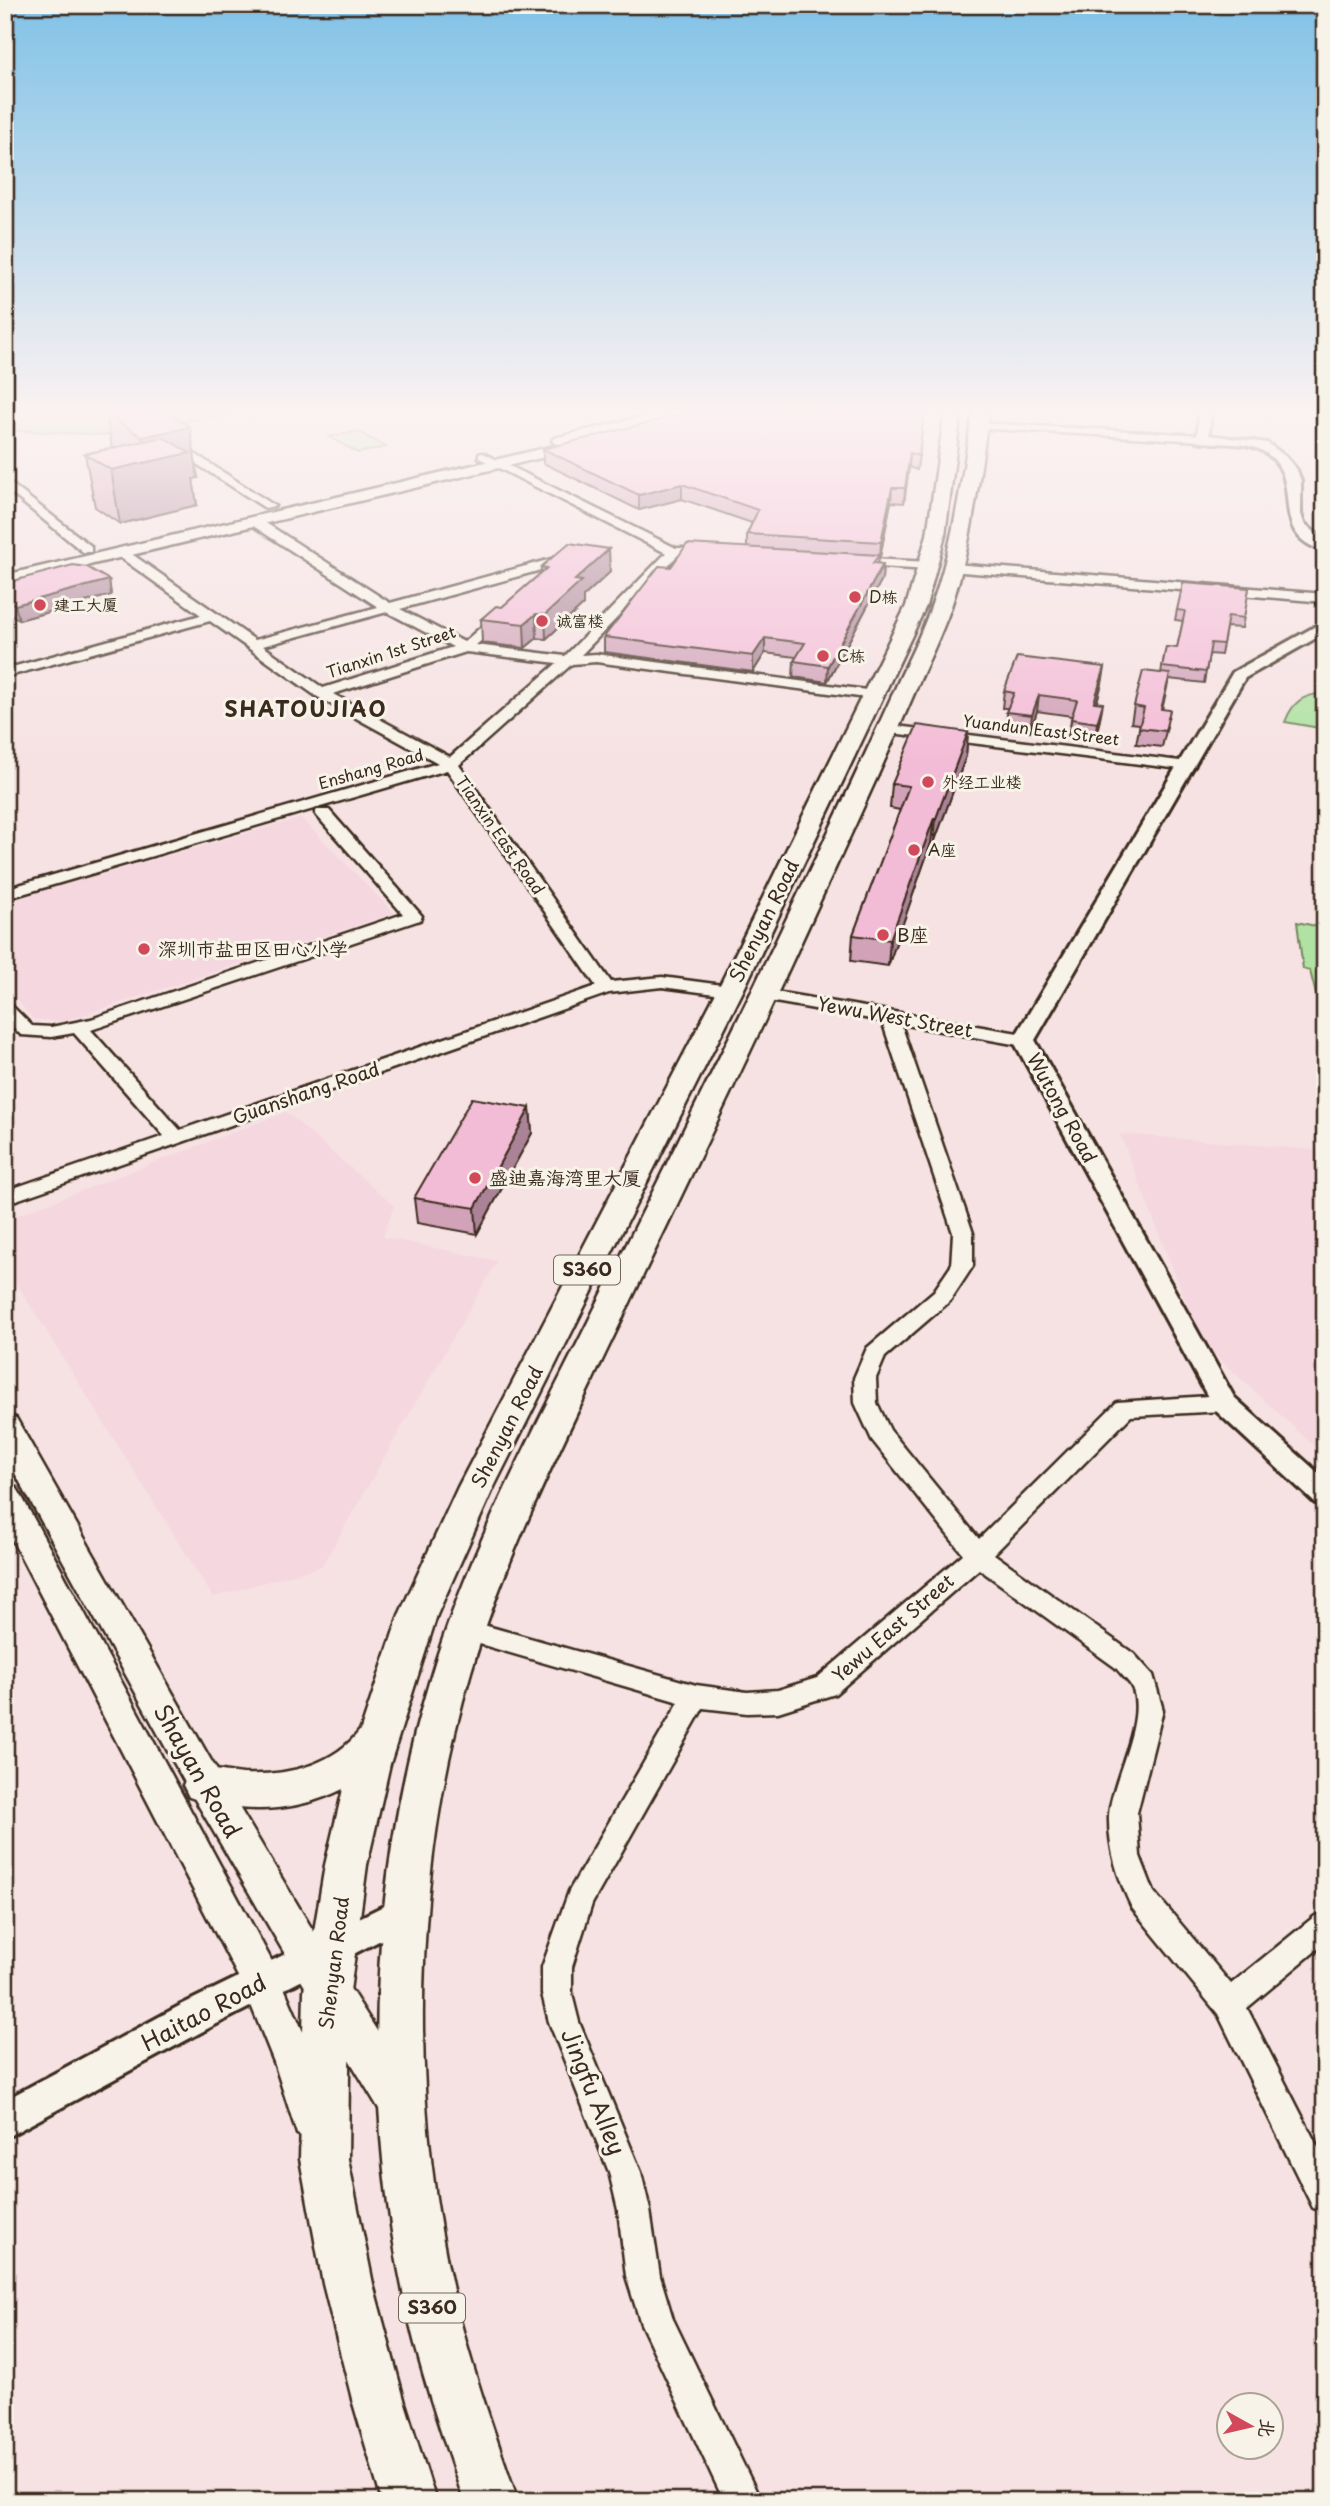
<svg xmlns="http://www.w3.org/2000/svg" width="1330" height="2506" font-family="'Playpen Sans','LXGW WenKai TC',sans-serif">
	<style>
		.built { fill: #f5d7df }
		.green { fill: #b0e2a3; stroke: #768660; stroke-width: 2 }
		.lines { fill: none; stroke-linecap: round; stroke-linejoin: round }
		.minor-casing { stroke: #3b2a1e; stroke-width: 5 }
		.tertiary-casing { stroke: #3b2a1e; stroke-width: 6 }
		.secondary-casing { stroke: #3b2a1e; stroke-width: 5 }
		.primary-casing { stroke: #3b2a1e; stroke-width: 5 }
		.minor { fill: #f7f3e8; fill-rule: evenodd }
		.tertiary { fill: #f7f3e8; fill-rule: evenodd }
		.secondary { fill: #f7f3e8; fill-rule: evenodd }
		.primary { fill: #f7f3e8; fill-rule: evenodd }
		.wall { fill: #d1a2b8; stroke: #3b2a1e; stroke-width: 2 }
		.shaded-wall { fill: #aa8496; stroke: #3b2a1e; stroke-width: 2 }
		.building { fill: #f3bcd6; stroke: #3b2a1e; stroke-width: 2 }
		.poi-dot { fill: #d1495b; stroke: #f7f3e8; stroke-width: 2.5 }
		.labels { text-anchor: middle; stroke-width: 6; stroke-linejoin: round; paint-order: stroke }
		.far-poi-label { font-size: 16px; fill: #3b2a1e; stroke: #f7f3e8; text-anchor: start }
		.far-street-label { font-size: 16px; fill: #3b2a1e; stroke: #f7f3e8 }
		.shield { fill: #f7f3e8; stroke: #73665b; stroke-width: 2 }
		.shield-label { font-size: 18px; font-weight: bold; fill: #3b2a1e }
		.street-label { font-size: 19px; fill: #3b2a1e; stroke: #f7f3e8 }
		.poi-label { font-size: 19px; fill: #3b2a1e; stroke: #f7f3e8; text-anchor: start }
		.far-district-label { font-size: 21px; font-weight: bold; letter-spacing: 2px; fill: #3b2a1e; stroke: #f7f3e8 }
		.near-street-label { font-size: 23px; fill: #3b2a1e; stroke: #f7f3e8 }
	</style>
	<rect width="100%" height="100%" fill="#f6e2e3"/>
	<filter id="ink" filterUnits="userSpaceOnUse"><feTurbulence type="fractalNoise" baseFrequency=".0143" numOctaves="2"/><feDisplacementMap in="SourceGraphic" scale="14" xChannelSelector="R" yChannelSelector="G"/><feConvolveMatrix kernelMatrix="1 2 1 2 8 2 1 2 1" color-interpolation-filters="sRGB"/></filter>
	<g filter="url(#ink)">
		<!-- built -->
		<path class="built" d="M301 818 394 913 61 1022 33 1019 5 985V902Z
			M286 1112 394 1206 383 1237 497 1261 322 1566 213 1597 5 1265V1220Z
			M1120 1134 1325 1151V1456L1202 1343Z"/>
		<!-- green -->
		<path class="green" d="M5 411H252L104 435 5 430Z
			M357 431 386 447 358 453 329 437Z
			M1325 693V729L1285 722C1293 701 1303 695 1325 693Z
			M1297 922 1325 928V1029L1310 971 1303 969Z"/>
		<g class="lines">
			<defs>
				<path id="minor" d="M978 423 1202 435 1207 438 1202 441 974 428V424Z
					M167 441H175L275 506 265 508 167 445Z
					M483 453 676 548H685L691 552 677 556 581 655 596 654 874 691 881 695 874 699 596 662 572 664 459 765 611 982 662 977 730 986 739 991 730 996 662 987 609 993 5 1204V1191L164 1136 74 1033 51 1037 21 1035 5 1019V1004L11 1005 32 1026 51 1027 91 1019 403 914 317 816 315 813 317 810H329L422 916 420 920 91 1030 180 1130 596 986 447 770 5 899V889L438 763 316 696 210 621 5 677V669L201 615 118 556V550H126L255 640 378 607 250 524V518H258L390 603 566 555 570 556V562L400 609 464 642 498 612H508V618L476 645 565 656 666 553 479 458V454ZM387 612 453 647 323 688 263 646ZM466 652 557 663 450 757 333 694Z
					M5 479 91 546V552H83L5 488Z
					M850 558 930 562 936 566 930 570 846 565 844 562Z
					M954 564 1325 594V602L950 571V565Z
					M888 725 1188 762 1195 766 1188 770 883 732 881 729Z
					M764 990 1024 1034 1033 1040 1024 1046 901 1024 973 1233V1266L950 1301 885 1357 876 1378 877 1403 890 1430 979 1539 1117 1402 1224 1395 1232 1397 1235 1403 1232 1409 1224 1411 1131 1416 994 1554 1134 1654 1153 1675 1163 1710 1137 1813 1140 1856 1154 1892 1231 1984 1315 1916 1325 1912V1943L1247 2008 1325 2161V2212L1313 2208 1218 2014 1132 1908C1118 1879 1108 1848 1109 1815 1111 1780 1150 1715 1130 1684 1126 1679 1120 1673 1116 1668L979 1569 835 1694 778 1712 747 1713 703 1708 592 1904 572 1967V1994L579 2022 641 2172 650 2210 660 2276 673 2319 761 2501H724L641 2324 626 2276 618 2210 609 2172 549 2022 542 1994V1967L569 1891 679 1702 466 1640 457 1637 453 1630 457 1623 466 1620 696 1685 747 1692 778 1690 817 1678 963 1554 872 1440 855 1403 854 1378 867 1348 934 1291 951 1266 953 1233 882 1021 758 999 755 995Z"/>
				<path id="tertiary" d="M1199 411H1211L1209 435 1267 443 1285 456 1297 470 1301 481V514L1304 523 1325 541V551C1262 534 1310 476 1261 450 1243 441 1217 445 1197 441Z
					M1325 621V633L1245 678 1035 1040 1234 1397 1325 1479V1506L1315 1503 1215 1410 1013 1040 1233 672Z
					M406 1895 418 1899 423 1910 418 1921 207 2029 5 2138V2100L181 2005Z"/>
				<path id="secondary" d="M667 411H692L690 414 579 441 585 445 583 448 5 585V575L558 445 552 441 554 438Z
					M5 1415 16 1418 209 1757 309 1924 414 2089 420 2103 414 2117 399 2123 384 2117 282 1949 183 1779 5 1455Z
					M5 1483 16 1487 21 1495 276 1969 316 2062 333 2120 327 2134 312 2141 297 2134 274 2062 245 1990 5 1526Z"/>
				<path id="primary" d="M945 411H961L945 535 926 606 743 991 494 1487 437 1615 390 1764 367 1865 350 1991 348 2159 373 2284 405 2403 436 2501H382L353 2403 323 2284 300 2159 304 1991 325 1865 343 1789C295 1813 240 1815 189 1797L183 1785 189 1773C208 1766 223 1772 243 1774 286 1776 334 1766 361 1729L399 1615 458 1487 717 991 906 606 927 535Z
					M973 411H989C979 477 972 544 951 607 941 635 928 662 916 689 884 764 849 838 815 912 749 1057 679 1200 610 1344 559 1451 505 1558 471 1672 412 1872 408 2096 455 2299 471 2368 495 2434 518 2501H464C442 2434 418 2367 404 2297 361 2096 370 1876 430 1679 465 1561 523 1451 578 1342 651 1195 725 1049 795 901 829 831 863 760 895 689 907 662 921 635 931 607 954 544 962 477 973 411Z"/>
			</defs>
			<!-- minor casing -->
			<use href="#minor" class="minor-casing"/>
			<!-- tertiary casing -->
			<use href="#tertiary" class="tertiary-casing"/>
			<!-- secondary casing -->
			<use href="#secondary" class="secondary-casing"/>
			<!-- primary casing -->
			<use href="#primary" class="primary-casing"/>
			<!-- minor -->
			<use href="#minor" class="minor"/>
			<!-- tertiary -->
			<use href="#tertiary" class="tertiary"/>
			<!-- secondary -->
			<use href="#secondary" class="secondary"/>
			<!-- primary -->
			<use href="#primary" class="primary"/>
		</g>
		<!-- wall -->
		<path class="wall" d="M116 411 198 478 193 479 197 505 120 524 95 507 85 454 112 448 106 413Z
			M924 411 917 470 909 467 904 503 891 502 880 557H879L878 564H883L882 579 827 682 793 677 794 661 796 657 765 653 753 672 604 652V637L671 567 747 548V534L752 523 682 499 639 510 543 463V449Z
			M541 567 610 572 583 597V605L546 639 537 638 525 648 482 643 481 619 502 607 541 573Z
			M109 580 111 595 19 620 5 610V583Z
			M1249 588 1242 628 1226 627 1221 655 1209 654 1204 683 1169 679 1162 710 1167 727 1162 747 1136 744 1140 724 1131 723 1134 706 1161 673 1166 647 1177 648 1183 621 1175 620 1177 610Z
			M1105 667 1102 683 1097 702 1100 719 1095 739 1068 736 1072 716 1037 711 1030 732 1005 728 1008 708H1002L1004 691Z
			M968 732 966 756 934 843H931L888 966 851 961 853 935 900 810 890 808 892 784Z
			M530 1108 532 1133 477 1234 417 1223 414 1198Z"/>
		<!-- shaded-wall -->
		<path class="shaded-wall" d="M190 427 198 478 193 479 197 505 120 524 111 470 146 462 142 437Z
			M910 453 909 467 904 503 905 488Z
			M682 484V499L639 510V495Z
			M892 488 891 502 880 557 881 542Z
			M609 549 610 572 583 597V605L546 639 545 615 575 580Z
			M883 564 882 579 827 682 828 666Z
			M109 580 111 595 19 620 15 605Z
			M536 614 537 638 525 648 524 624Z
			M765 638V653L753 672V656Z
			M1105 667 1102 683 1092 718 1094 702Z
			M1039 695 1037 711 1030 732 1032 715Z
			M1103 703 1100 719 1095 739 1097 723Z
			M968 732 966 756 934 843 936 818Z
			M934 818 931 843 888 966 890 940Z
			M530 1108 532 1133 477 1234 475 1208Z"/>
		<!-- building -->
		<path class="building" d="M116 411H166L190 427 142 437 106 413Z
			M695 411H924L919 456 910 453 905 488H892L881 542 747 534 758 510 682 484 639 495 543 449Z
			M163 437 190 453 111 470 85 454Z
			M569 543 609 549 575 580 582 581 545 615 536 614 524 624 481 619 496 606 502 607 547 568 541 567Z
			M687 544 879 555 873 563 883 564 828 666 794 661 805 643 765 638 753 656 604 637 659 566 671 567Z
			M73 565 87 567 109 580 15 605 5 597V583Z
			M1183 583 1249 588 1244 618 1228 616 1223 644 1211 643 1206 672 1162 667 1166 647 1177 648 1185 611 1177 610Z
			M1017 657 1105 667 1094 702 1103 703 1097 723 1071 719 1077 700 1039 695 1032 715 1006 712 1014 693 1004 691Z
			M1143 671 1170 674 1161 709 1170 710 1165 731 1139 728 1144 708 1134 706Z
			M917 725 968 732 936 818H934L890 940 853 935 909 786 892 784Z
			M472 1098 530 1108 475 1208 414 1198Z"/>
	</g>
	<!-- sky -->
	<linearGradient id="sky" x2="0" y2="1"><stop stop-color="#81c2e7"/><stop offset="0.54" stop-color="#fbf2f2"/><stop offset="1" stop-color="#fbf2f2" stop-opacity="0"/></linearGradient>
	<rect width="1330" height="762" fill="url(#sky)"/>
	<!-- markers -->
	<g class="poi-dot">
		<circle cx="855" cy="597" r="7"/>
		<circle cx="40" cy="605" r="7"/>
		<circle cx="542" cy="621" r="7"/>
		<circle cx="823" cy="656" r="7"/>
		<circle cx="928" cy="782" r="7"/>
		<circle cx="914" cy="850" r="7"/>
		<circle cx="883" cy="935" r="7"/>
		<circle cx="144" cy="949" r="7"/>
		<circle cx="475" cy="1178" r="7"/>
	</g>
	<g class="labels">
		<!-- far-poi labels -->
		<g class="far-poi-label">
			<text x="869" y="603">D栋</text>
			<text x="54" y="611">建工大厦</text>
			<text x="556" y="627">诚富楼</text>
			<text x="837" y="662">C栋</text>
			<text x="942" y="788">外经工业楼</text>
			<text x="928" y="856">A座</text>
		</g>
		<!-- far-street labels -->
		<g class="far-street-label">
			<text transform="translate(391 652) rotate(-18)" y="6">Tianxin 1st Street</text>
			<text transform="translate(1041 730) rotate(7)" y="6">Yuandun East Street</text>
			<text transform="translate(371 769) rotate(-16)" y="6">Enshang Road</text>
			<text transform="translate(500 835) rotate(55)" y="6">Tianxin East Road</text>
		</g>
		<!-- shield labels -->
		<g class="shield">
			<rect x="554" y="1255.5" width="66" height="29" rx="5"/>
			<rect x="399" y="2293.5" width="66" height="29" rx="5"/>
		</g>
		<g class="shield-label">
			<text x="587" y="1276">S360</text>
			<text x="432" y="2314">S360</text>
		</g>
		<!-- street labels -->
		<g class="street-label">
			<text transform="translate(764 921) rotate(-64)" y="7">Shenyan Road</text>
			<text transform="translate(895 1017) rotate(10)" y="7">Yewu West Street</text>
			<text transform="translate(306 1093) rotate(-19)" y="7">Guanshang Road</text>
			<text transform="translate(1062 1108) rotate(61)" y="7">Wutong Road</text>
			<text transform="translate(507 1427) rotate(-63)" y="7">Shenyan Road</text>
			<text transform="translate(893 1628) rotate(-41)" y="7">Yewu East Street</text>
			<text transform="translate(334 1963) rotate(-83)" y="7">Shenyan Road</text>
		</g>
		<!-- poi labels -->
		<g class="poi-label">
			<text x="897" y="942">B座</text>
			<text x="158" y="956">深圳市盐田区田心小学</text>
			<text x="489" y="1185">盛迪嘉海湾里大厦</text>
		</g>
		<!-- far-district labels -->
		<g class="far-district-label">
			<text x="306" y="717">SHATOUJIAO</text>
		</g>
		<!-- near-street labels -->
		<g class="near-street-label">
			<text transform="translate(197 1771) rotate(60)" y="8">Shayan Road</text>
			<text transform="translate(204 2013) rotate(-28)" y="8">Haitao Road</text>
			<text transform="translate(593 2092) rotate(68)" y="8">Jingfu Alley</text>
		</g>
	</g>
	<!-- margin -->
	<rect width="1330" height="2506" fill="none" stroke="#f7f3e8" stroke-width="28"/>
	<rect x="14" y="14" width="1302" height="2478" fill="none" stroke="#3b2a1e" stroke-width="2.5" filter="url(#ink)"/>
	<!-- north arrow -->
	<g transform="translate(1250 2426) rotate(98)"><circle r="33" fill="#f7f3e8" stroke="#aca397" stroke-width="2"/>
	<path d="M0-5L12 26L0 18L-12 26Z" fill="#d1495b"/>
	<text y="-10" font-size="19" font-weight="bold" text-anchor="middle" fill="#3b2a1e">北</text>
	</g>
</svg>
